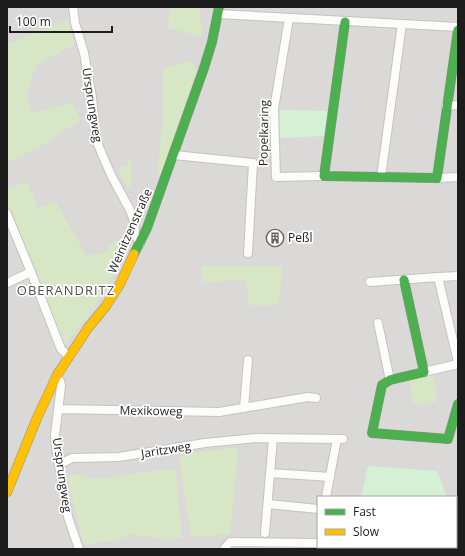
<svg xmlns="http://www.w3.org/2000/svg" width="465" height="556" font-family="'Open Sans',sans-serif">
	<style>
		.residential { fill: #dad9d7; fill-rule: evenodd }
		.grass { fill: #d7e7c5 }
		.park { fill: #d4f0d5 }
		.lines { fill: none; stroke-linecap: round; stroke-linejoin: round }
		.street-casing { stroke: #c4c3c1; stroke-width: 10 }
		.fast-casing { stroke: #91937f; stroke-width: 10 }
		.slow-casing { stroke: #91937f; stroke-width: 10 }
		.street { stroke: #fcfcfb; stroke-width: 8 }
		.fast { stroke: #4caf50; stroke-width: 9 }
		.slow { stroke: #ffc107; stroke-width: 9 }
		.labels { text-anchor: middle; stroke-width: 3.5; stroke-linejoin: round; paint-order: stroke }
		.street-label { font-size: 12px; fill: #1d1d1d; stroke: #fff }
		.poi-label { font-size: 12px; fill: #1d1d1d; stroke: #fff; text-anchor: start }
		.neighbourhood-label { font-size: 13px; letter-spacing: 1px; fill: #505050; stroke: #fff }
	</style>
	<rect width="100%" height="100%" fill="#ebe9e5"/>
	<!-- residential -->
	<path class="residential" d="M7 7H458V549H7ZM318 497H456V547H318Z"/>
	<!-- grass -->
	<path class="grass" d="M170 7H201L199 16 203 30 200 36 168 28Z
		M68 20 75 44 36 65 27 95 31 113 72 103 81 120 41 146 7 163V44Z
		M192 60 197 70 164 167 157 179 163 117V69Z
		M128 161 131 162V186L127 188 119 169 120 167 128 166Z
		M26 181 39 208 56 202 86 256 106 252 109 246 126 236 120 264 92 311 63 347 34 271 7 206V190Z
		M201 266H283L278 305H249L247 283 243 280 203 282Z
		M434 374 437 402 413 405 410 379Z
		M233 448 238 450 230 534 191 537 179 455Z
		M175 469 182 537 169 540 138 535H129L115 541H103L84 546 67 476 76 474 92 479 109 478 150 471Z"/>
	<!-- park -->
	<path class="park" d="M280 110 328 111 325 136 278 138Z
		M368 466 437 471 447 497H361Z"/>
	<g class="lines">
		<defs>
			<path id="street" d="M73 7 75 23 84 53 92 97 96 140 111 175 130 210 134 221 135 234 140 244
				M218 14 458 27
				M289 18 274 109 276 177 324 176
				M446 106 458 105
				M174 155 253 163 248 253
				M381 177 402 24
				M437 178 458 177
				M7 214 31 272
				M438 277 458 276
				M370 282 438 277 458 362
				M7 283 31 272 61 349 68 356
				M378 323 390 380
				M424 372 458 364
				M55 379 60 381 61 386 55 435 56 447 68 517 79 549
				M244 408 248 360
				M58 409 219 412 308 397 316 398
				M59 465 72 458 119 457 205 443 257 438 343 439
				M270 473 330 477
				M326 497 337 439
				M268 504 318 509
				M265 533 273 438
				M456 545H458
				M364 547 377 549
				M224 549 230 542 318 543
				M348 549V547"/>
			<path id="fast" d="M345 22 324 176 437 178 458 30
				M134 254 147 228 204 68 212 42 219 7
				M404 280 424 372 390 380 382 385 372 433 448 439 458 404"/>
			<path id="slow" d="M7 492 37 418 57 375 88 328 106 306 120 284 134 254"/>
		</defs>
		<!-- street casing -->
		<use href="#street" class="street-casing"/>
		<!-- fast casing -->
		<use href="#fast" class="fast-casing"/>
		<!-- slow casing -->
		<use href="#slow" class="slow-casing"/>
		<!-- street -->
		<use href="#street" class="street"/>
		<!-- fast -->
		<use href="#fast" class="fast"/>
		<!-- slow -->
		<use href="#slow" class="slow"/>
	</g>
	<!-- icons -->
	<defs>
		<symbol id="building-ring" viewBox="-11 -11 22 22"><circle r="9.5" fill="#fff" stroke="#656463" stroke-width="1.5"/><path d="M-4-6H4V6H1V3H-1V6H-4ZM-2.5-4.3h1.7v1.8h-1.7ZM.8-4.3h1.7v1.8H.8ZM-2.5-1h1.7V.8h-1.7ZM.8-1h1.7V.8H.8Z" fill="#656463"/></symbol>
	</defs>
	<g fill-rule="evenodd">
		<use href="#building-ring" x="265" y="228" width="20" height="20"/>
	</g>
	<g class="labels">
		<!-- street labels -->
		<g class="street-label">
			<text transform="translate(92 105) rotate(81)" y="4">Ursprungweg</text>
			<text transform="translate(264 133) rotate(-89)" y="4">Popelkaring</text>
			<text transform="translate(130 231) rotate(-66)" y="4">Weinitzenstraße</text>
			<text transform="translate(151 411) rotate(1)" y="4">Mexikoweg</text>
			<text transform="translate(166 450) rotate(-9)" y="4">Jaritzweg</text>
			<text transform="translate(62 475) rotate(82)" y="4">Ursprungweg</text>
		</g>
		<!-- poi labels -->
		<g class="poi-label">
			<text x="288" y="242">Peßl</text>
		</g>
		<!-- neighbourhood labels -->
		<g class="neighbourhood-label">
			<text x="66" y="295">OBERANDRITZ</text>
		</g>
	</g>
	<!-- border -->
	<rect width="465" height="556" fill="none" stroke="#1d1d1d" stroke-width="16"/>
	<!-- legend -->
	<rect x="317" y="496" width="140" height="52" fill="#ffffff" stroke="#a5a5a5"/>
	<rect x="325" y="509" width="20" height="6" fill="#4caf50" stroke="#a5a5a5"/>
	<text x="353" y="516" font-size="12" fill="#1d1d1d">Fast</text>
	<rect x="325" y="529" width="20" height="6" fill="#ffc107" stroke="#a5a5a5"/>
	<text x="353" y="536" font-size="12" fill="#1d1d1d">Slow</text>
	<!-- scale -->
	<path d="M10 26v6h102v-6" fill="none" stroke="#1d1d1d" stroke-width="2"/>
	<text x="16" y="26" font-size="12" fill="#1d1d1d" stroke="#ffffff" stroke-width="3" paint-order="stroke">100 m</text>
</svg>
